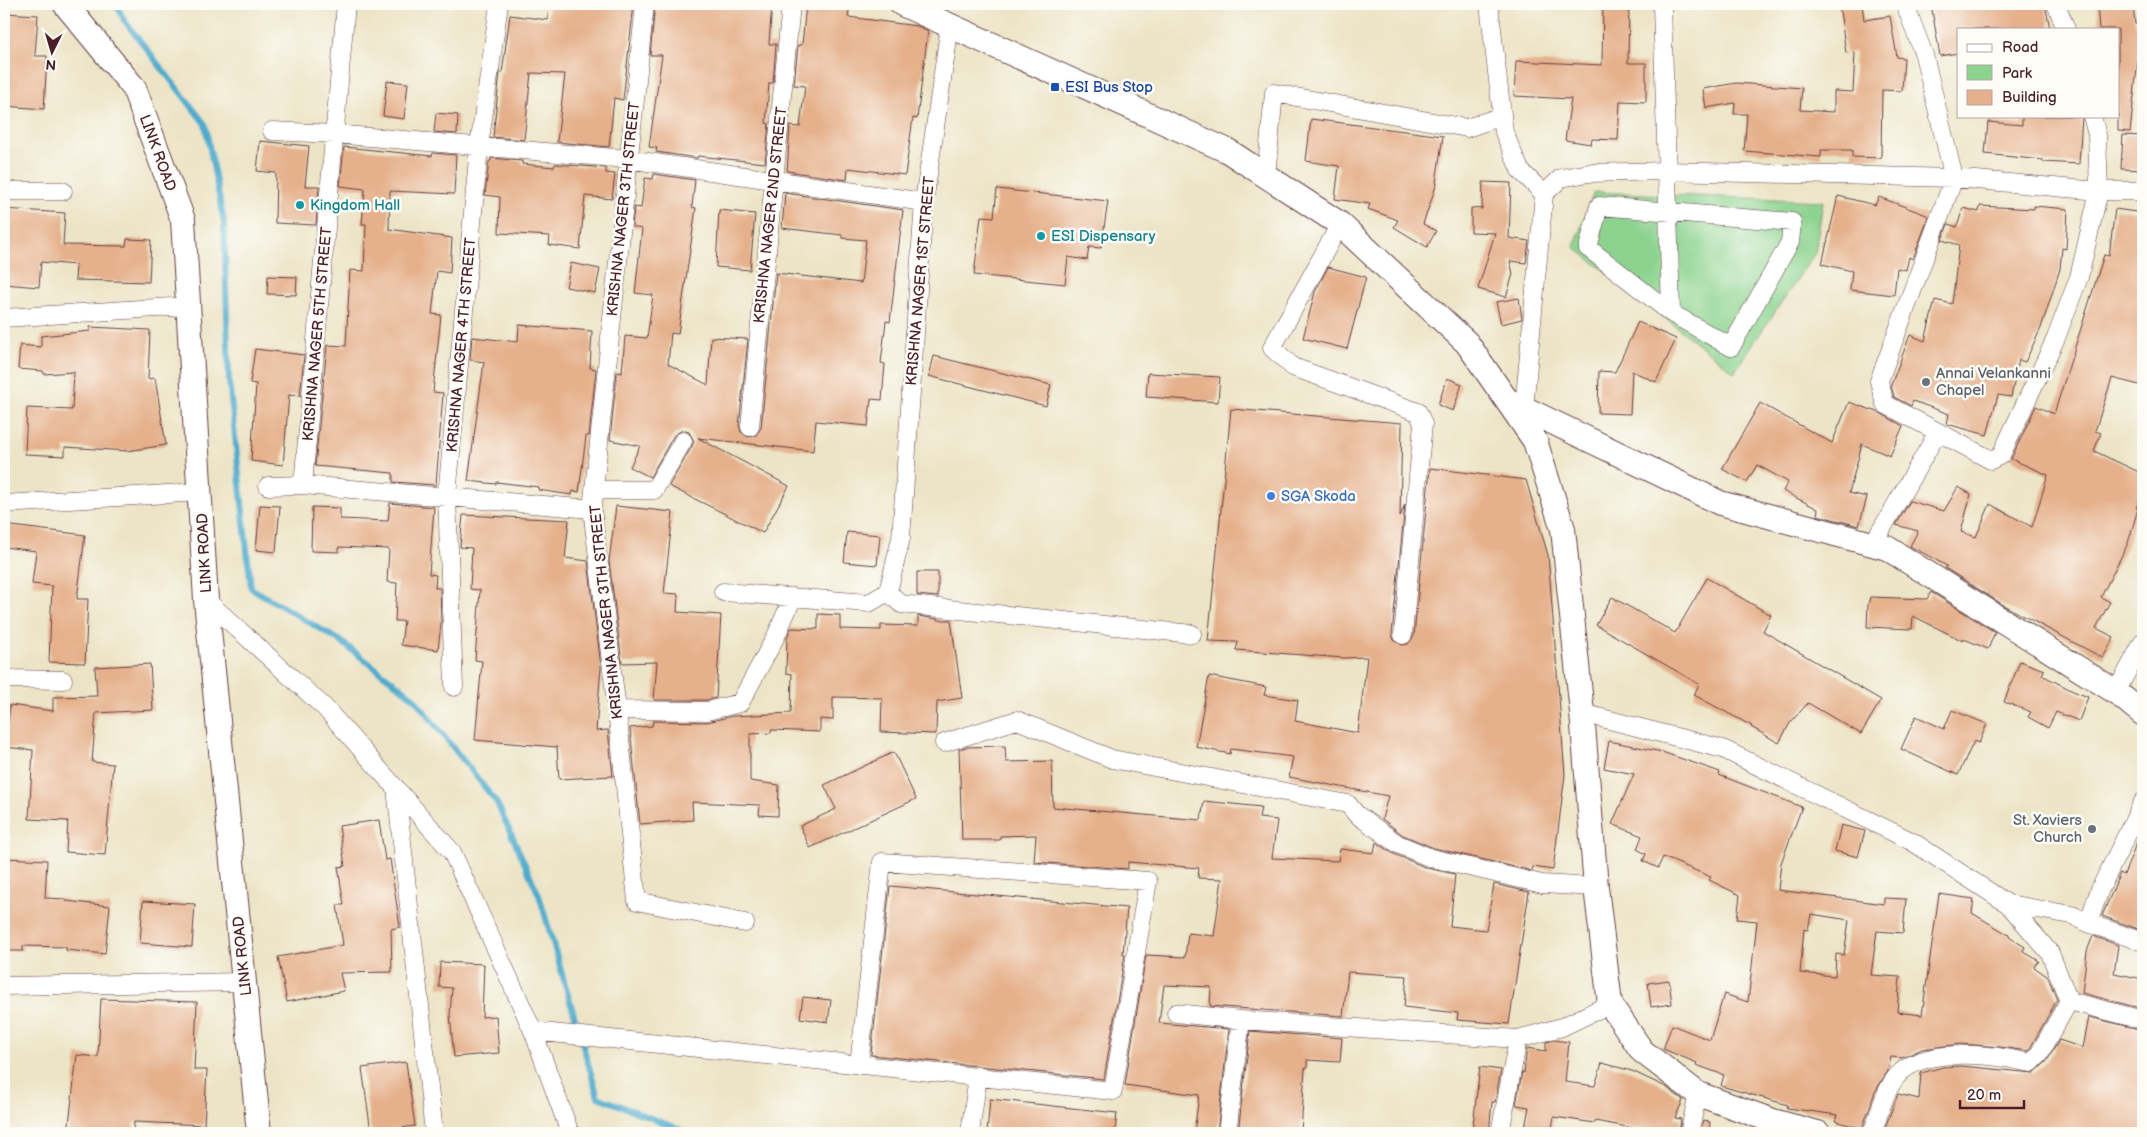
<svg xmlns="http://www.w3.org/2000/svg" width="2147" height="1137" font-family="'Balsamiq Sans',sans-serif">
<rect width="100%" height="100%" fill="#fdfcf7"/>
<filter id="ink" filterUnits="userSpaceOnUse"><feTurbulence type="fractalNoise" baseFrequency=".02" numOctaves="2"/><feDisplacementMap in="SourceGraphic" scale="10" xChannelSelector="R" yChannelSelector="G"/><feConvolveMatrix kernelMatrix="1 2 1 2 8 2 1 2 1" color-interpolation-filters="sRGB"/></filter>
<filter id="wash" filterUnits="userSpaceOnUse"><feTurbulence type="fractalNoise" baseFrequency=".0096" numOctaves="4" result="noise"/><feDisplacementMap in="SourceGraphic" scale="20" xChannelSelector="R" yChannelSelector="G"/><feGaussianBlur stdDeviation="1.12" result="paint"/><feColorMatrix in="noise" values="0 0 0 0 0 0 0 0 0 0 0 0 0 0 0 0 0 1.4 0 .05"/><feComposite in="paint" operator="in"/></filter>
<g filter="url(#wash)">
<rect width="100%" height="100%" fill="#ece4c6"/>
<path fill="#8bd38f" stroke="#6a795d" d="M1594 192 1823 201 1815 253 1734 372 1574 247Z"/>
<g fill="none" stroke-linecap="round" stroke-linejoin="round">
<path stroke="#4fabcd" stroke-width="6" d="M116 4 124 20 205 124 224 222 229 380 251 588 339 640 413 697 497 803 539 895 598 1097 689 1133"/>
</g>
<g id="blocks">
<path fill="#e5b08b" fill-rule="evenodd" d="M549 4H634L623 100 614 98 609 147 557 142 565 74 531 73 524 140 493 137 500 72 502 73 510 15 548 20Z
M655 4H772L769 44H776L773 83H769L766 123 769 124 765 163 698 156 697 158 656 152 657 148 649 147 662 55H650Z
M806 4H850L848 17 917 26 928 31 917 119 913 118 905 175 848 168 847 180 787 171 790 126 800 127 805 86 794 85 798 45H802Z
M1603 4H1629L1628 63H1646V102L1620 101 1618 140 1592 139 1591 144 1565 140 1571 99 1514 96 1516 61 1602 65Z
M1839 4H1862L1864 20 1890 16 1897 57 1904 58 1902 91 1882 90 1881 158 1852 157V150H1821V157L1744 151 1747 114H1734L1735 103 1706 108 1703 89 1736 83 1802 88 1800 110 1834 112V91L1853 92 1855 52 1846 53Z
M1931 4H2045L2050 29H1958V53L1940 56Z
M2097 4H2133L2135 24H2143V50H2139L2130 132 2118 131V29H2099Z
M4 13 38 15 35 56H47L44 109 4 106Z
M387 81 408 83 404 119 383 116Z
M436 113 458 115 457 134 434 132Z
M2022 116H2082L2079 164 2043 162V160L1985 154 1988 122 2022 125Z
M1311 119 1443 136 1436 182 1437 183 1423 224 1436 231 1427 247 1394 227 1398 220 1368 209 1370 204 1335 199 1339 166 1306 161Z
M2123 135 2143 136V170L2121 169Z
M260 141 309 146 305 186H319L316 225 275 223 276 173 257 171Z
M344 147 432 156 433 153 456 155 454 194 390 191 389 229 452 238 450 273 437 271 432 314 441 315 433 392 443 393 436 485 393 482V473L315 466 327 345 346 346 350 270 364 271 366 224H362L365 189 340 186Z
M491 158 522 161V164L554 167 555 164 606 168V173L615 174 612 199 585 196 580 249 549 245 550 236 499 233 500 197 485 195 489 161H491Z
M654 174 695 180 692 207 696 208 678 334 671 333 668 364 708 385 711 337 748 339 739 426 741 432 748 437 755 436 761 428 776 273 861 283 866 240 842 238V235L782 228 785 193 903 210 890 322 886 321 881 363 885 364 882 400 871 399 868 426 816 421 813 451 698 438 789 486 763 533 669 486 692 446 694 441 689 432 683 430 674 435 650 477 630 467 640 446 610 440 617 372 622 373 625 336 647 338 653 295 635 293 642 229 632 227 634 207 641 208 645 178 653 179Z
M1483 182 1511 183 1509 238 1529 241 1526 263 1510 261 1513 274 1506 297 1478 289 1495 233 1471 232V208L1482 209Z
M997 189 1108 201 1101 248 1089 247 1087 260 1068 257 1065 284 974 275 981 216 994 217Z
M1838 196 1875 205 1879 197 1929 216 1913 259 1909 257 1906 270 1897 268 1894 295 1850 290 1852 271 1822 264Z
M1980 206 2034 209V206L2068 209 2066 249 2062 248 2060 269 2041 328 2025 362 2019 360 2011 397 1998 395 1987 435 1947 424 1949 414 1913 401 1911 406 1894 397 1891 385 1910 335 1925 341 1935 300 1952 304 1959 245 1942 240 1948 224 1957 227 1963 208 1979 212Z
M4 209 65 213 63 245 126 246 127 239 151 240 149 282 75 280 76 265 41 262 39 287 4 284Z
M2115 209 2143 213V386L2112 378 2095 431 2101 433 2094 451 2143 474V492L2136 508 2138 509 2128 543 2101 597 2110 602 2096 628 2114 637 2103 658 2005 606 1945 568 1947 566 1910 546 1918 531 1896 525 1910 501 1944 511 1958 487 1971 494 1961 532 1976 537 1990 504 2032 527 2048 475 2011 459 2036 406 2054 414 2104 255 2109 256Z
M719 210 755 214 750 270 716 267Z
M571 263 600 269 595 293 566 287Z
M1328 267 1366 277 1347 349 1303 338 1315 292Z
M268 276 297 277 296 295 267 294Z
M1519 298 1522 319 1501 324 1496 302Z
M1638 322 1676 339 1656 382 1632 371 1630 414 1598 413 1599 371 1615 372Z
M519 325 592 331 590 368 596 369 589 436H586L579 492 573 491 572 495 538 490 539 487 496 482V484L468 481 484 362 470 360 472 337 518 342Z
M90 327 150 330 148 379 155 378 166 445 127 451 65 447V456L25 454 27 408 72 410 74 372 44 374 43 371 18 369 20 345 41 347V336L90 331Z
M255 349 304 355 300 396 289 395 283 465 251 461 256 384 250 383Z
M934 356 1051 385 1046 406 929 376Z
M1148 373 1220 377 1218 402 1146 397Z
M1447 378 1462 384 1453 411 1438 405Z
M1849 402 1880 413 1903 426 1890 456 1862 444 1849 493 1867 497 1859 526 1817 515 1818 509 1783 491 1788 482 1757 465 1747 482 1722 469 1760 403 1832 443Z
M1231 409 1402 423 1400 517 1405 504 1392 634 1394 640 1402 645 1408 644 1414 636 1430 468 1526 480 1548 555 1565 775 1553 870 1533 867 1532 871 1434 848 1403 835 1382 819 1388 796 1289 777 1293 757 1231 749 1230 754 1196 747 1209 676 1266 687 1264 695 1298 700 1295 721 1358 733 1367 657 1344 658 1236 650 1238 642 1208 641Z
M390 503 434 507 429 574 436 575 435 588H440L441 624 438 650 401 645 404 621H395L397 583 387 582 389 549 339 547V552L311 551 312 507 340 508V519L388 521Z
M260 505 280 506 276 552 256 550Z
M616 506 673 512 664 593 678 594 677 612 721 615 716 698 706 700H654L657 662 622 663 609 561Z
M463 515 569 520 565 558 588 561 601 667 596 731 608 730 613 776 559 779 557 747 475 740 482 661 475 660 480 590 470 589 472 548 460 547Z
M4 525 85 535 77 599H88L85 663 49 662 52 586 32 584 36 551 4 547Z
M847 532 880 535 877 565 844 562Z
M917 572H938V597L917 595Z
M1707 578 1771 615 1763 631 1881 700 1861 734 1808 703 1790 723 1779 743 1751 727 1752 726 1694 695 1699 684 1596 625 1612 597 1675 633Z
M1931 592 1995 632 1988 649 1964 639 1963 641 1913 616 1912 629 1867 627 1868 605 1870 597 1927 599Z
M818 614 840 615V629L881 630V625L918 626V616L938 619V620H951L962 698 937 702 936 734 881 732 882 698 833 697V720L820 719V732L771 730V733L750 734V781L779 785 778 816 759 815 760 805 692 802 693 820 640 824 630 728 652 726 653 721 707 722 733 716 791 713 792 674 786 673 787 638 791 628 818 629Z
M2020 661 2044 670 2042 675 2073 691 2088 697 2079 721 2056 712 2048 728 2028 717 2031 712 2004 702Z
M150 664 153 710 96 713 92 762 113 764 105 855 66 852 68 821 29 819 33 750 4 747V722H8L10 705 53 711V697L97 696 95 667Z
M1952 710 1987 724 1979 743 1974 741 1958 775 1901 749 1916 716 1944 729Z
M1609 741 1662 752 1720 772 1719 775 1802 807 1781 863 1778 890 1884 904V898L1906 899 1903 933 1877 931 1871 975 1900 977 1897 1012 1922 1015 1939 894 1974 899 1972 913 2009 935V937L2025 947 2023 951 2039 961 2034 967 2048 977 2057 1000 2029 1050 2028 1051 2000 1047 1960 1044 1922 1049 1902 1058 1891 1057 1888 1071 1875 1092 1862 1129 1836 1121 1838 1115 1787 1108 1788 1105 1721 1086 1724 1075 1696 1065 1697 1063 1663 1049 1672 1025 1710 1040 1724 994 1748 1002 1757 921 1737 919 1740 895 1709 880 1711 877 1663 857 1658 868 1643 861 1646 854 1637 849 1642 836 1612 824 1634 774 1604 768ZM1811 914 1849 920 1844 955 1836 954 1835 976 1800 973 1804 929 1808 930Z
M1005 746 1006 762 1052 761 1053 807 1201 820 1204 801 1261 807 1259 818 1277 820 1272 858 1338 861 1340 849 1374 853 1376 842 1394 854 1427 868 1455 874 1450 926 1486 930 1494 884 1529 892 1509 1024 1457 1020 1458 1013 1404 1007 1407 976 1348 972 1343 1016 1210 1006 1211 987 1164 985 1159 1023 1229 1029 1217 1133H1194L1199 1095 1125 1085 1146 955 1185 957 1188 933 1214 936 1222 879 1198 878 1199 868 1128 862V869L1034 862 1036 835 1000 836V840H962L959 749 966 747Z
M894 752 916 799 810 848 800 826 836 809 824 785Z
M379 820 385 860 390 859 400 927 391 929 392 972 340 973 344 991 287 1002 278 957 343 945 337 905H344L338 867 345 866 339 826Z
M1841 825 1865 831 1858 857 1835 851Z
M2142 828H2143V931L2102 916 2120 873 2124 875Z
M4 858 47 860 45 898 66 899V901L110 906 105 954 66 950V947L23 946V951H4Z
M890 886 1127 908 1123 954H1125L1104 1079 871 1055Z
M143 901 195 904 192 947 140 943Z
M2093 936 2118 945 2114 973 2143 979V1009L2082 993 2087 951Z
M440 962 484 964 482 1017 496 1016 499 1053 454 1057 450 1015 452 988 439 987Z
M1669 980 1672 1004 1651 1007 1648 983Z
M803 997 831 1000 828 1022 800 1018Z
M101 999 197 1002 194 1070H207L204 1125 134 1122 133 1133H68L77 1055 98 1057Z
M2089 1017 2143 1030V1133H1883L1898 1094 1919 1099 1921 1073 1943 1067 1961 1066 2034 1073 2047 1061 2059 1040 2083 1048Z
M1250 1031 1342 1038 1340 1062 1307 1060V1068H1305L1301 1133H1238Z
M1554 1040 1569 1042 1565 1082 1595 1086 1602 1063 1632 1071 1666 1087 1683 1100 1675 1118 1681 1119 1679 1133H1660L1595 1121V1123L1554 1117 1551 1133H1524L1529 1107 1516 1105 1522 1072 1524 1073 1527 1048 1546 1051V1042Z
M406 1062 415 1126 371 1132 362 1068Z
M1480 1067 1501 1070 1495 1102H1492L1489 1133H1472Z
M990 1099 1117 1113 1115 1133H987Z
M1703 1121 1710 1122 1709 1133H1700Z"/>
</g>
</g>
<g filter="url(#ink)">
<use href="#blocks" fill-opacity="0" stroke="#623d42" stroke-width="1"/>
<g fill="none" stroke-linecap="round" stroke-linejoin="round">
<g stroke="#623d42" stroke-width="19">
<path id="street" d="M645 4 592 509 617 710 637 901 745 923
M1489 4 1504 132 1520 170 1544 194
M1662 4 1671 313
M1905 4 1924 55 1954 178 1879 381 1885 404 1991 460 2001 455 2056 338 2079 277 2099 191 2097 135 2092 116
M2056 4 2066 29
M272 131 334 134 627 159 924 202
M1266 176 1274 93 1467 128 1502 116
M4 191H63
M1599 206 1792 222 1790 242 1731 347 1671 313 1588 248Z
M1340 224 1272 348 1293 367 1418 412 1423 424 1403 635
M4 318 187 306
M1524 408 1544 194 1561 178 1589 173 1666 171 1954 178 2099 191H2143
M750 427 791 4
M303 485 346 4
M268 486 303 485 592 509
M594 490H654L683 441
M4 504 200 492
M1873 544 1938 432
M723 592 869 603 888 592 901 604 1192 634
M888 592 901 538 924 202 950 25
M206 600 325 708 452 852 533 1031 570 1133
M4 679 63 680
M454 687 447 496 479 147 499 4
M2116 692 2143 642
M617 710 707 711 740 703 776 636 793 597
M1582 713 1723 749 1913 842 2008 904 2050 953 2069 1001 2143 1020
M944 743 1017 720 1112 759 1348 804 1356 814 1398 844 1431 858 1542 884 1596 887
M396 788 434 1133
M2008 904 2072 915 2088 923 2100 889 2143 802
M2088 923 2143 942
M4 986 244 982
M1176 1013 1241 1020 1518 1039
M533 1031 1113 1091 1148 881 882 862 859 1065
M970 1133 978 1076
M1227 1133 1241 1020
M1500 1133 1518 1039 1562 1027 1610 1004
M1689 1133 1698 1094
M1872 1133C1879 1116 1884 1091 1897 1076 1924 1045 1996 1055 2031 1063L2038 1056 2069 1001"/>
</g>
<g stroke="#623d42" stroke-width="26">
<path id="secondary" d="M65 4 134 88 183 220 206 600 259 1133
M902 4 1228 151 1340 224 1467 343 1535 441 1563 529 1582 713 1596 887 1610 1004 1642 1051 1698 1094 1773 1121 1818 1133
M1507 400 1720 503 1887 548 2116 692 2143 714"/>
</g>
<use href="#street" stroke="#fff" stroke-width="18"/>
<use href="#secondary" stroke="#fff" stroke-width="24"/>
</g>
</g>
<rect fill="#1a4fb4" stroke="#fdfcf7" stroke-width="2" x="1050" y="82" width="10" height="10" rx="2.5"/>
<g fill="#0f9aa8" stroke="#fdfcf7" stroke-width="2">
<circle cx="300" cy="205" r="5"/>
<circle cx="1041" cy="236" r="5"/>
</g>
<g fill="#6b7280" stroke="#fdfcf7" stroke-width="2">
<circle cx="1926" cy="382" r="5"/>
<circle cx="2092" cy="829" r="5"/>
</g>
<circle fill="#3f7fe0" stroke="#fdfcf7" stroke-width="2" cx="1271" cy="496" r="5"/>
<g text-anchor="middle" stroke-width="5" stroke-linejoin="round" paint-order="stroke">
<g font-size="15" fill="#164399" stroke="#fdfcf7" text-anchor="start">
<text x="1065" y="92">ESI Bus Stop</text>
</g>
<g font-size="15" fill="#4a1f2b" stroke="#fdfcf7">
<text transform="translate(158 153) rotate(70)" y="5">LINK ROAD</text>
<text transform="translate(623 209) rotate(-84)" y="5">KRISHNA NAGER 3TH STREET</text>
<text transform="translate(770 215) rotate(-84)" y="5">KRISHNA NAGER 2ND STREET</text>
<text transform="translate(920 281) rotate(-85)" y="5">KRISHNA NAGER 1ST STREET</text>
<text transform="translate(317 334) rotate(-85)" y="5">KRISHNA NAGER 5TH STREET</text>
<text transform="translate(461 345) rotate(-85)" y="5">KRISHNA NAGER 4TH STREET</text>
<text transform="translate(204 553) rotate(-93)" y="5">LINK ROAD</text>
<text transform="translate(606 612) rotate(-96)" y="5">KRISHNA NAGER 3TH STREET</text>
<text transform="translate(242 956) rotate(-96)" y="5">LINK ROAD</text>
</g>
<g font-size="15" fill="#0d838f" stroke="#fdfcf7" text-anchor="start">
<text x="310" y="210">Kingdom Hall</text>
<text x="1051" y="241">ESI Dispensary</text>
</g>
<g font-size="15" fill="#5b616d" stroke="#fdfcf7" text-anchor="start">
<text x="1936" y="378">Annai Velankanni<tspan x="1936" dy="17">Chapel</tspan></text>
<text x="2082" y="825" text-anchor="end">St. Xaviers<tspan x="2082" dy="17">Church</tspan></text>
</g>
<g font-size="15" fill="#366cbe" stroke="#fdfcf7" text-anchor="start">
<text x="1281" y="501">SGA Skoda</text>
</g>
</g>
<rect width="2147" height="1137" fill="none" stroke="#fdfcf7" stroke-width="20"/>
<rect x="1957" y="28" width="162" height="90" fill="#fdfcf7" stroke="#b5a4a5"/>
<rect x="1967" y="44" width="25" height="8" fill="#ffffff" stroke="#b5a4a5"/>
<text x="2002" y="52" font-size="15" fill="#4a1f2b">Road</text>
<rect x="1967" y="65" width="25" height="15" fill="#8bd38f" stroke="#b5a4a5"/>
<text x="2002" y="78" font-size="15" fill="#4a1f2b">Park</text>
<rect x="1967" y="90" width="25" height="15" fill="#e5b08b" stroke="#b5a4a5"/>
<text x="2002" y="102" font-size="15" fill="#4a1f2b">Building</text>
<g transform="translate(52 52) rotate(185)" stroke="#fdfcf7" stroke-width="4" paint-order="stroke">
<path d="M0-4L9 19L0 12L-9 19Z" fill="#4a1f2b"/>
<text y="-8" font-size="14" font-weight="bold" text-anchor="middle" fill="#4a1f2b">N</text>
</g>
<path d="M1960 1100v8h64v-8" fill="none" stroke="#4a1f2b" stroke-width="2.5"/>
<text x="1967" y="1100" font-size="15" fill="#4a1f2b" stroke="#fdfcf7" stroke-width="4" paint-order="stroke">20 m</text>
</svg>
